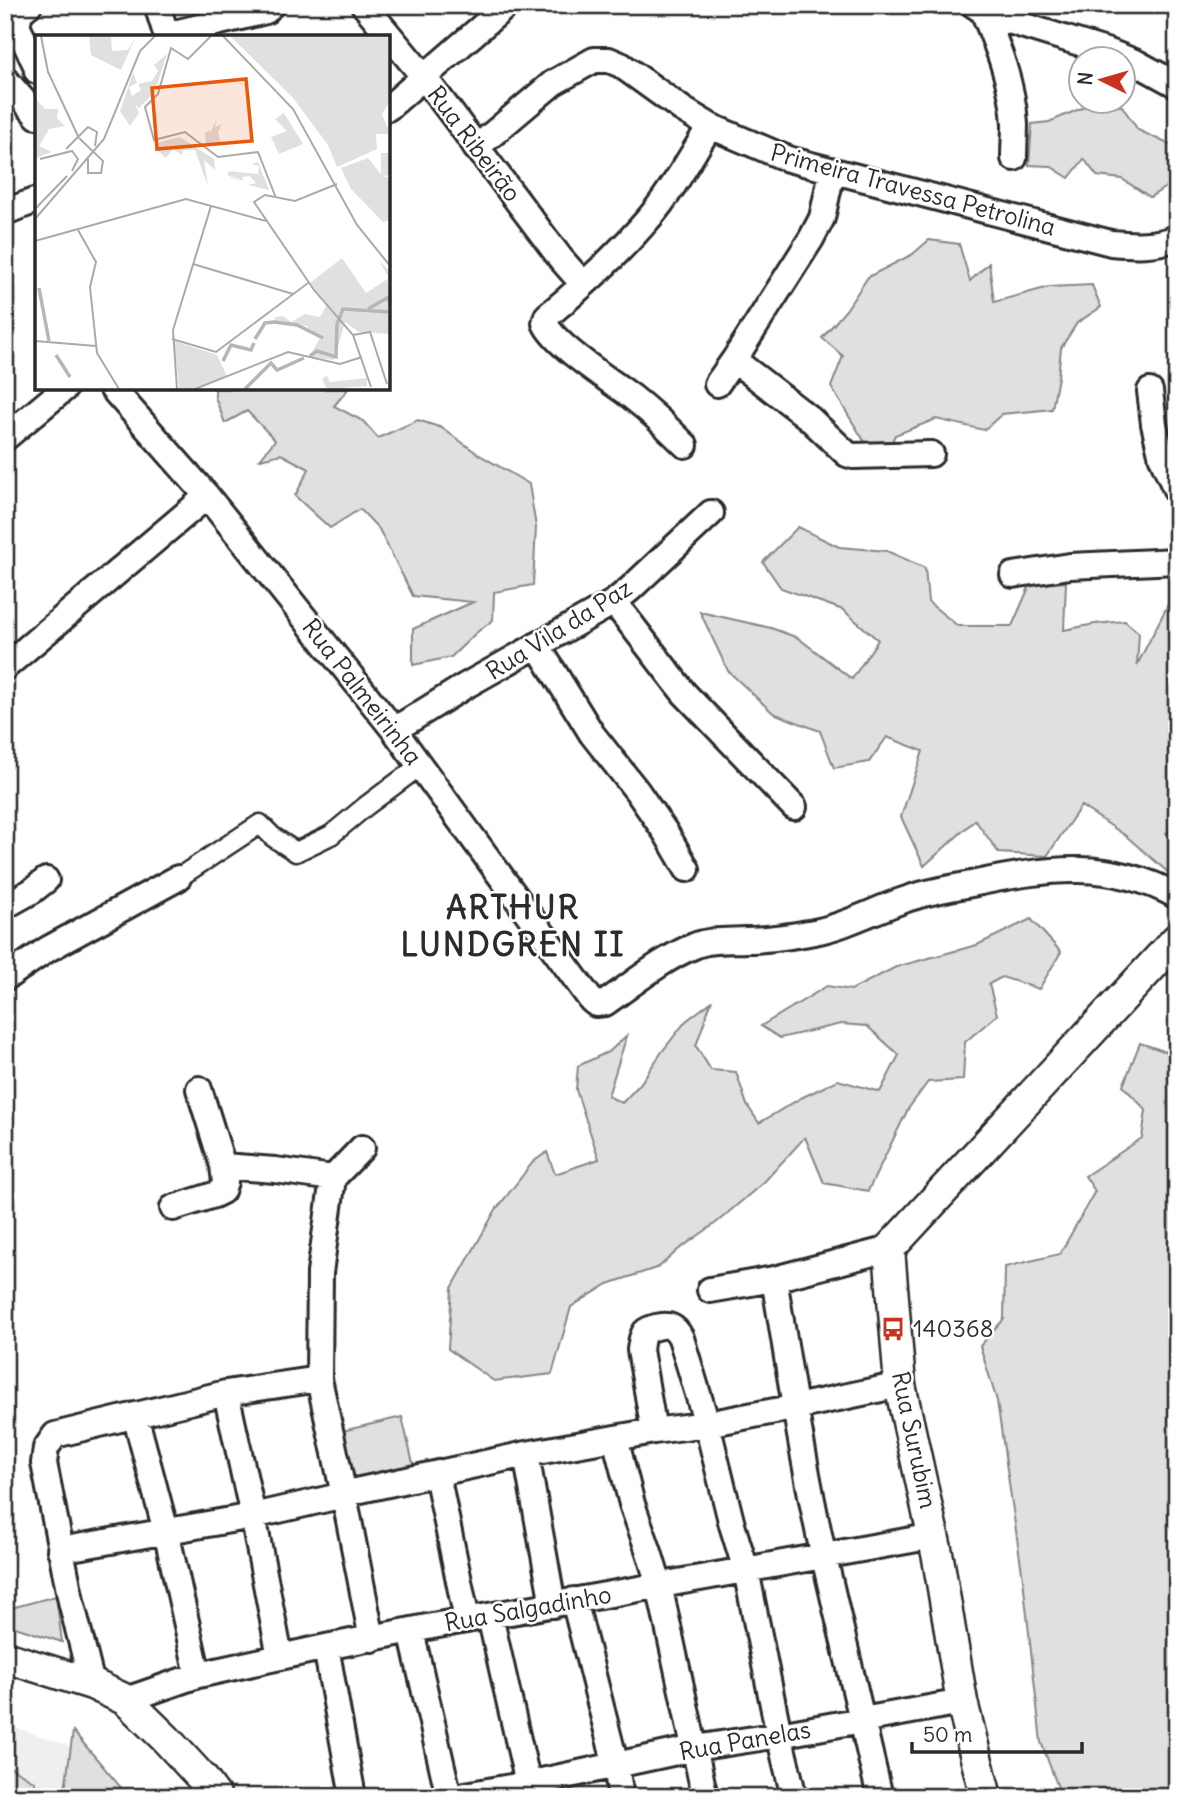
<svg xmlns="http://www.w3.org/2000/svg" width="1182" height="1802" font-family="Delius,sans-serif">
<rect width="100%" height="100%" fill="#fff"/>
<filter id="ink" filterUnits="userSpaceOnUse"><feTurbulence type="fractalNoise" baseFrequency=".0143" numOctaves="2"/><feDisplacementMap in="SourceGraphic" scale="14" xChannelSelector="R" yChannelSelector="G"/><feConvolveMatrix kernelMatrix="1 2 1 2 8 2 1 2 1" color-interpolation-filters="sRGB"/></filter>
<g filter="url(#ink)">
<path fill="#efefef" d="M5 1724 91 1753 124 1797H5Z"/>
<path fill="#e0e0e0" stroke="#868686" stroke-width="2" d="M1089 105 1122 106 1138 130 1166 143 1177 146V180L1150 197 1122 179 1097 176 1084 159 1069 178 1050 166 1029 165 1032 124 1049 122Z
M929 240 959 244 970 281 989 263 994 302 1049 287 1092 285 1101 307 1077 323 1061 348 1058 377 1052 409 1002 414 984 430 936 419 895 435 886 454 866 444 831 387 843 356 822 338 846 310 868 277 913 254Z
M215 389H348L334 406 363 421 378 438 418 420 442 428 478 454 529 484 536 527 533 585 494 592 493 620 476 633 451 657 413 665V629L473 602 413 596 379 529 360 509 330 528 295 496 309 469 281 454 260 459 275 440 247 411 225 423 215 397Z
M798 527 839 547 887 551 925 568 928 602 958 626H1012L1030 585 1066 582 1064 630 1095 624 1125 621 1139 633 1137 665 1177 587V714L1173 715 1177 770V826L1166 833 1177 847V880L1126 836 1081 806 1047 856 999 853 975 820 924 866 901 817 923 751 887 737 869 762 834 768 820 731 773 713 728 671 700 612 771 628 798 638 852 679 878 640 843 610 781 588 763 562Z
M1031 919 1061 952 1039 989 1002 977 989 984 997 1015 965 1042 963 1080 928 1082 908 1109 868 1191 824 1183 805 1137 764 1182 716 1223 678 1250 659 1267 608 1284 571 1307 552 1374 494 1381 448 1349 452 1288 495 1211 533 1162 547 1152 555 1174 599 1159 576 1090 578 1066 610 1051 627 1035 608 1096 622 1103 640 1084 661 1053 686 1021 711 1002 696 1046 711 1070 736 1072 747 1105 759 1123 801 1098 838 1080 880 1092 899 1055 867 1026 841 1024 780 1038 761 1026 827 986 851 990 896 967 977 945Z
M1177 1038V1797H1069L1059 1790 1041 1742 1023 1579 997 1401 980 1346 1004 1319 1005 1267 1060 1254 1095 1191 1085 1176 1142 1138 1146 1110 1123 1086 1140 1043 1167 1052Z
M402 1417 415 1472 351 1487 338 1432Z
M56 1596 62 1642 15 1627 5 1629 13 1620 11 1608Z
M73 1731 129 1797H64Z
M5 1764 35 1782 36 1797H5Z"/>
<g fill="none" stroke-linecap="round" stroke-linejoin="round">
<g stroke="#2b2b2b" stroke-width="23">
<path id="pedestrian" d="M178 878 260 824 273 837 296 852 331 835 366 806 421 765"/>
</g>
<g stroke="#2b2b2b" stroke-width="30">
<path id="minor" d="M29 5 20 12 17 26 36 65 37 71
M157 5 167 37
M364 5 424 77 561 259 583 284
M974 5 983 11 996 17 1109 52 1137 63 1177 85
M983 11C998 47 1013 85 1015 124 1015 135 1014 146 1014 158
M166 35 266 11 271 5
M5 79 37 116
M388 108 507 5
M476 148 553 83 594 60H609L621 65 682 109 710 126 788 159 1111 243C1134 245 1155 246 1177 238
M832 172 822 218 811 239 734 360 809 418 847 454 853 456 931 454
M5 212 37 200
M717 384 734 360
M112 388 207 496 394 730 591 1000 596 1004 605 1003C633 984 662 959 694 946 710 939 729 941 746 940 769 940 792 936 814 932 846 926 874 910 904 900 928 891 952 888 976 883 1048 868 1110 859 1177 896
M1150 391 1154 424 1162 458 1177 492
M5 438 65 388
M685 445C668 428 651 412 632 397 610 380 555 346 545 323L547 316C581 288 621 251 650 217 673 190 691 156 710 126
M1013 575 1070 566 1177 561
M614 602 684 693 794 807
M537 645 592 734 637 791 666 833 687 869
M5 667 207 496
M394 730 465 686 614 602 630 589 711 513
M5 906 32 891 46 880
M5 978 48 949 178 878
M199 1089 223 1166 275 1170 333 1178
M173 1208 214 1195 222 1191 225 1182 223 1166
M710 1290 774 1279
M319 1379 320 1273 333 1178 362 1148
M226 1393 253 1516 280 1657
M135 1415 166 1531 198 1675
M654 1431 640 1350C641 1344 641 1337 645 1332 648 1329 652 1328 656 1327 669 1324 675 1326 681 1338L707 1424 732 1525 746 1570 779 1735 794 1797
M615 1438 632 1504 649 1552 659 1585 705 1797
M526 1454 553 1605
M437 1474 467 1620
M60 1550 253 1516 344 1495 356 1491 526 1454 654 1431 707 1424 796 1407 900 1385
M574 1600 616 1766 621 1797
M490 1616 531 1797
M411 1631 449 1797
M326 1647 353 1797
M92 1684 71 1601 44 1463 46 1448 55 1435 226 1393 319 1379 344 1495 372 1639
M126 1700 198 1675 326 1647 427 1627 934 1536
M454 1797 528 1784 695 1748 779 1735 962 1702
M880 1797C862 1717 842 1637 824 1557 803 1465 790 1372 774 1279L889 1249"/>
</g>
<g stroke="#2b2b2b" stroke-width="35">
<path id="tertiary" d="M5 1657 92 1684 126 1700 166 1739 202 1778 216 1797
M986 1797 962 1702 938 1558 900 1385 889 1249 1177 939"/>
</g>
<use href="#pedestrian" stroke="#fff" stroke-width="18"/>
<use href="#minor" stroke="#fff" stroke-width="24"/>
<use href="#tertiary" stroke="#fff" stroke-width="30"/>
</g>
</g>
<defs>
<g id="bus-bare" transform="scale(1.89)"><path d="M-5-6H5V4H4V6H2V4H-2V6H-4V4H-5ZM-3.5-4V0h7V-4ZM-3.5 1.2v1.5H-2V1.2ZM2 1.2v1.5H3.5V1.2Z" fill="#c8321e" stroke="#fff" stroke-width="2.5" paint-order="stroke"/></g>
</defs>
<g fill-rule="evenodd">
<use href="#bus-bare" x="893" y="1329"/>
</g>
<g text-anchor="middle" stroke-width="5" stroke-linejoin="round" paint-order="stroke">
<g font-size="24" fill="#2b2b2b" stroke="#fff">
<text transform="translate(474 144) rotate(53)" y="8">Rua Ribeirão</text>
<text transform="translate(913 190) rotate(15)" y="8">Primeira Travessa Petrolina</text>
<text transform="translate(559 630) rotate(-32)" y="8">Rua Vila da Paz</text>
<text transform="translate(362 692) rotate(52)" y="8">Rua Palmeirinha</text>
<text transform="translate(914 1440) rotate(78)" y="8">Rua Surubim</text>
<text transform="translate(528 1609) rotate(-10)" y="8">Rua Salgadinho</text>
<text transform="translate(745 1741) rotate(-10)" y="8">Rua Panelas</text>
</g>
<g font-size="24" fill="#2b2b2b" stroke="#fff" text-anchor="start">
<text x="913" y="1337">140368</text>
</g>
<g font-size="32" font-weight="bold" letter-spacing="2" fill="#2b2b2b" stroke="#fff">
<text x="513" y="919">ARTHUR<tspan x="513" dy="37">LUNDGREN II</tspan></text>
</g>
</g>
<g transform="translate(35 35)">
<rect width="355" height="355" fill="#fff"/>
<path d="M54 1H76L77 16 93 15 101 1 86 35 56 20ZM195 1H355V66L347 79 355 99H341L342 114 302 132 293 110 258 63ZM132 19 122 50 115 55 121 56 104 73 100 69 104 78 95 91 85 76 98 38 102 48 94 52 97 61 106 55 103 49 117 46 123 36 119 30ZM1 64 10 74H23L22 83 30 91 14 94 4 111 17 117 0 123ZM249 78 268 109 244 119 236 102 252 96 240 84ZM182 84 180 92 187 89 183 97 186 110 171 111 170 97 176 96ZM145 102 179 124 180 135 169 125 173 151 160 115H148L147 120 138 114 131 123 122 115V108ZM346 118H356L355 140 348 141 355 143V185L348 187 316 154 306 133 333 123 346 139ZM223 127 234 155 213 150 221 148 215 141 207 142 208 146 197 141 205 147 193 140V136L223 139 224 131 216 129ZM307 223 331 258 354 243 344 226 355 236V299L324 297 310 287 299 325 274 322 286 301 273 297 272 291 239 287 240 282 248 281 256 287 270 279 285 282 292 269 275 248ZM139 306 182 320 192 341 157 354H144ZM292 341 295 347 332 343V351L292 354 287 344Z" fill="#e0e0e0"/>
<path fill="none" stroke="#b6b6b6" stroke-width="3.5" d="M4 253 14 306M333 274 352 263 356 267M220 304 230 288 239 287 262 290 288 303M21 320 35 342M275 321 282 316 301 322 302 289 308 274 356 277M188 326 196 310 216 315 219 308M210 354 236 328 242 335 269 323"/>
<path fill="none" stroke="#aaa" stroke-width="2" d="M6 1 13 37 43 101M176 1 153 24 136 13 123 59 110 72 119 105 150 97 183 122 223 117 241 163M188 1 258 74 322 190 356 232M44 103 68 126 66 138H53V124M31 114 53 92 62 97 60 111M5 124 37 116 43 124 37 136M302 149 260 166 230 160 219 167 279 255 318 300 336 352M0 174 32 141M0 184 69 104 105 16 120 1M43 195 61 227 55 252 62 318 84 354M0 206 151 164 231 186M158 229 258 259M318 300 335 297 352 349M137 304 181 317 273 248M0 306 61 311M142 354 138 295 176 171M160 354 253 317 305 329 327 322"/>
<path fill="#e8590c" fill-opacity="0.15" stroke="#e8590c" stroke-width="3.5" d="M211 44 217 106 122 114 117 53Z"/>
<rect width="355" height="355" fill="none" stroke="#2b2b2b" stroke-width="3.5"/>
</g>
<rect width="1182" height="1802" fill="none" stroke="#fff" stroke-width="28"/>
<rect x="14" y="14" width="1154" height="1774" fill="none" stroke="#2b2b2b" stroke-width="2.5" filter="url(#ink)"/>
<g transform="translate(1102 80) rotate(275)"><circle r="33" fill="#ffffff" stroke="#aaaaaa" stroke-width="2"/>
<path d="M0-5L12 26L0 18L-12 26Z" fill="#c8321e"/>
<text y="-10" font-size="19" font-weight="bold" text-anchor="middle" fill="#2b2b2b">N</text>
</g>
<path d="M912 1742v10h170v-10" fill="none" stroke="#2b2b2b" stroke-width="3.5"/>
<text x="923" y="1742" font-size="21" fill="#2b2b2b" stroke="#ffffff" stroke-width="5" paint-order="stroke">50 m</text>
</svg>
